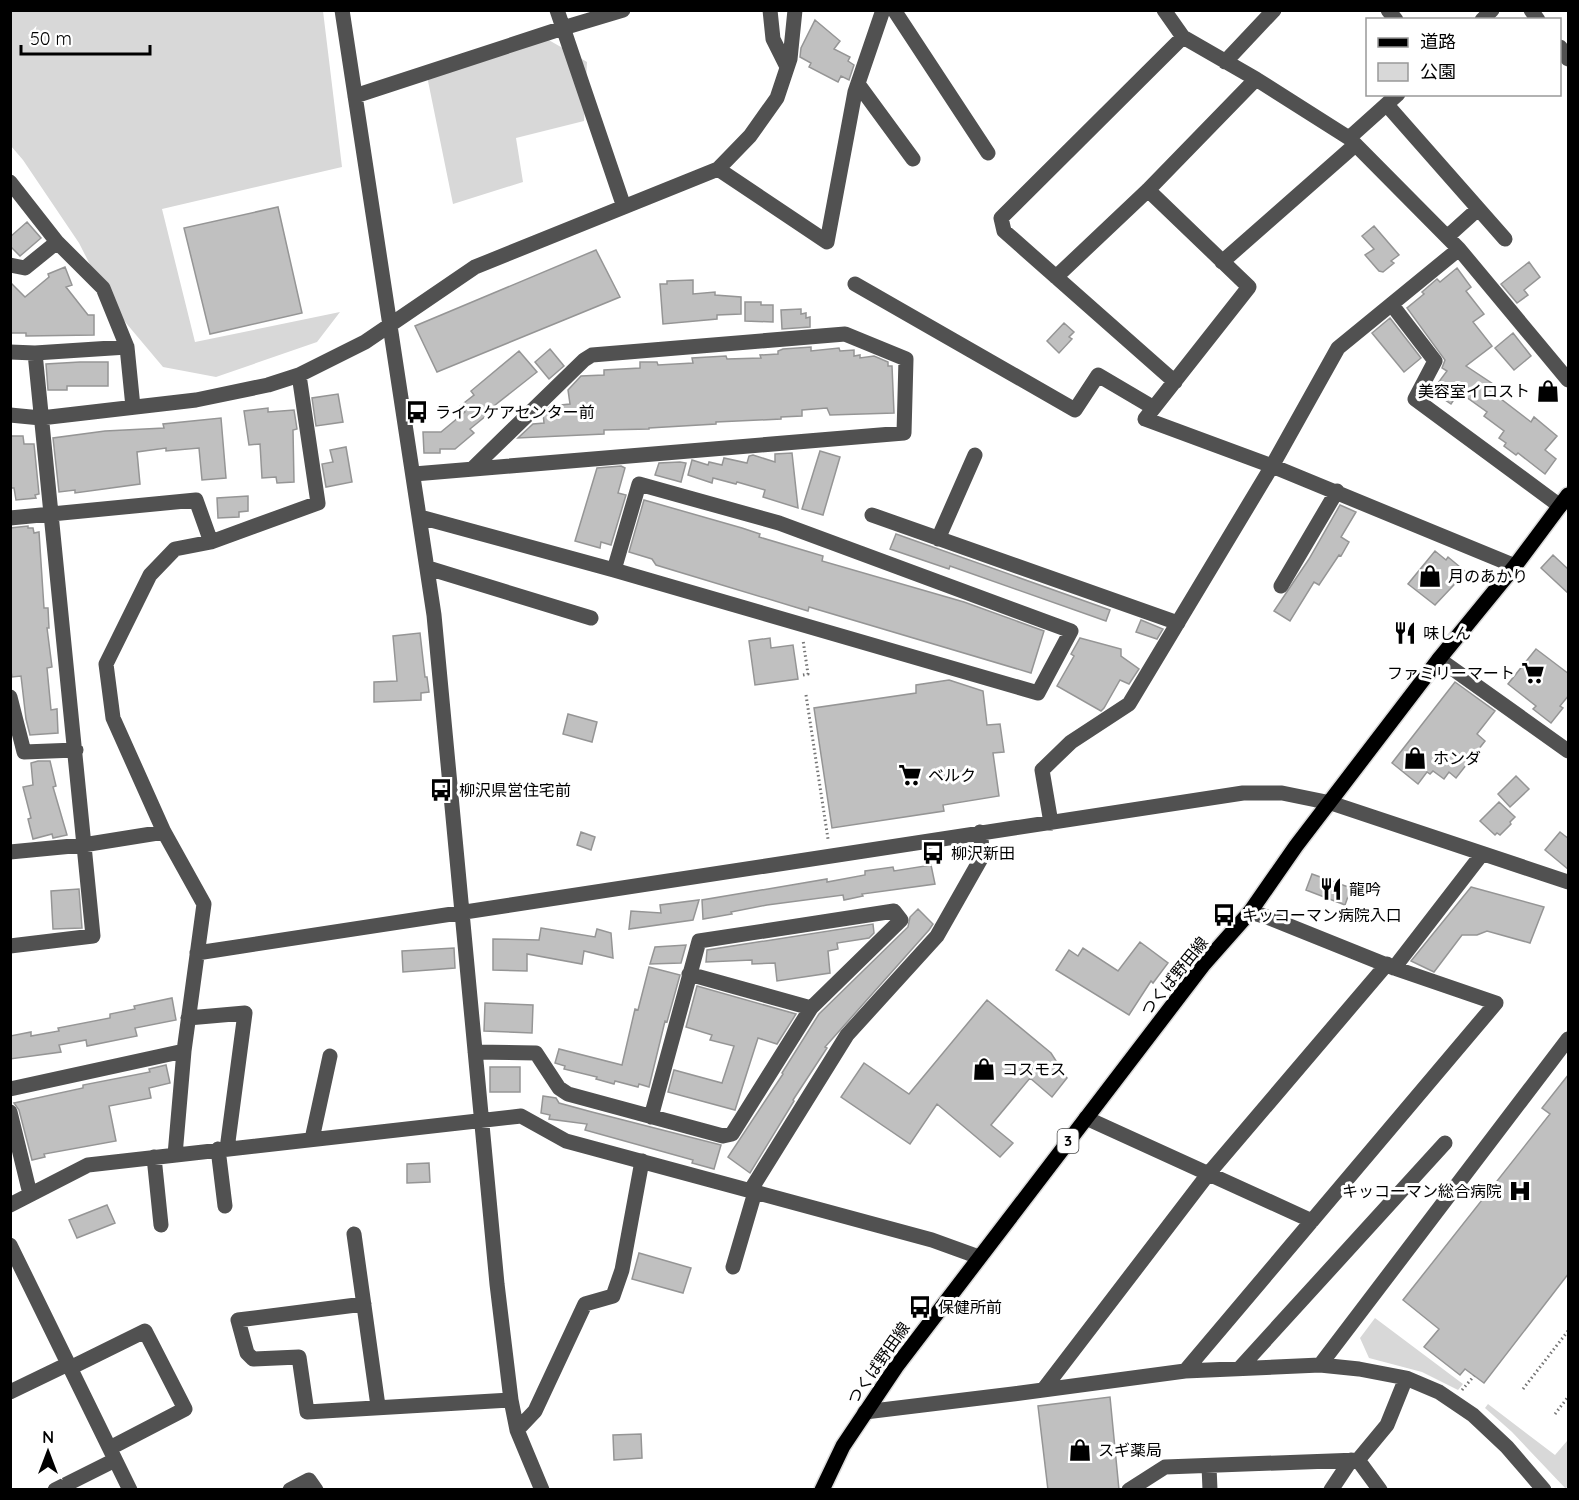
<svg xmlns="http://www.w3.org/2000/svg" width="1579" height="1500" font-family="Quicksand,'Noto Sans JP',sans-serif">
<rect width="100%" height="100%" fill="#fff"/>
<path fill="#d8d8d8" d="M10 11H323L342 167 162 209 195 342 340 312 317 342 216 377 163 367 110 304 79 243 23 160 11 146Z
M533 31 587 62 584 121 516 138 523 182 453 204 427 76Z
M1375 1318 1463 1384 1458 1390 1422 1372 1369 1358 1360 1338Z
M1488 1404 1555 1455 1567 1441 1568 1443V1485L1566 1489 1512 1432 1485 1408Z"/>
<path fill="#c0c0c0" stroke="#959595" stroke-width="1.5" d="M815 20 840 41 834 49 850 57 848 61 854 65 849 80 841 76 838 82 809 67 811 63 800 57 801 48Z
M278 207 302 313 210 334 184 228Z
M27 222 41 238 20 256 10 246V237Z
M1374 226 1399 255 1391 261 1394 263 1383 272 1379 271 1365 255 1374 249 1362 236Z
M596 250 620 297 437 372 415 326Z
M1529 262 1540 277 1524 290 1528 295 1517 303 1501 284Z
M65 267 72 285 66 287 88 315H94V335L26 336V333H10V282L25 297 49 277 48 274Z
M1457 268 1471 287 1466 291 1484 314 1473 322 1492 346 1466 366 1496 386 1492 392 1531 422 1534 417 1557 436 1545 450 1556 459 1545 474 1518 453 1516 455 1504 446 1506 443 1499 438 1504 431 1484 416 1487 412 1459 392 1451 404 1432 391 1447 371 1442 368 1445 360 1407 308 1424 294 1422 292 1437 279 1440 282Z
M693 280V294L715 292V295L741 297V314L717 315V319L663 324 660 284H667V281Z
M745 302H761V305H773V322L745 321Z
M801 309V314L806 313V318L810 317V327L782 329 781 310Z
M1390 318 1421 358 1404 372 1372 333Z
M1064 323 1074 332 1069 337 1072 339 1059 353 1047 341Z
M1513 333 1531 356 1514 370 1495 348Z
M811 347V351L839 348 840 351 854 350V356L860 355V358L874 356 888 362V366H892L894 413 830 415 827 408 802 410V416L781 417V419L716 422V424L649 428V429L604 430V434L518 438 533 424 544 423 543 413 551 406 570 404 568 390 581 376 604 375V370L640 368V362H657L658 365 693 363 692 358 726 356 727 359 761 358 760 355 778 354V351L783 349Z
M550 349 564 366 549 379 535 362Z
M519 351 537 372 485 413 487 415 470 429 474 433 455 449H440V453H424L423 432H441L465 412 460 406 474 395 471 391Z
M80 362H108V386H67V390H48L46 364Z
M338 394 343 422 316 426 312 398Z
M268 408V412L294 410 297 429 293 430 294 482 277 483 276 477 262 478 260 444 249 445 244 411Z
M221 418 226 478 202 480 199 448 166 451V448L137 452 140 484 75 493V490L59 492 53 438 105 431 164 428 163 424Z
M10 436H23L24 444H34L39 494 35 495 36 498 16 500 14 488H10Z
M346 447 352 482 326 487 322 464 333 462 330 450Z
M820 451 840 457 823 515 802 509Z
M792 453 798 508 763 497 765 490 737 482 736 484 713 478 712 483 688 475 692 460 708 465 709 462 722 465 724 458 747 463 749 456 753 455 775 462V454Z
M680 462 686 463 681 482 655 475 659 463Z
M621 466 625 468 618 493 626 495 611 545 601 542 600 548 575 541 597 468Z
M248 496V511L239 512V517L218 518 217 498Z
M644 500 742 528 760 534 759 537 823 556 822 561 964 602 1044 631 1031 673 809 607 808 611 656 565 652 559 629 552Z
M1340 505 1356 512 1341 537 1349 542 1341 556 1339 555 1319 585 1314 582 1290 621 1274 611 1309 559Z
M28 526V528H33L34 533 39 532 44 608H48L49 628H47L52 667 47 668 51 710 57 709 58 733 30 735 26 719 21 676 12 677 10 666V528Z
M896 534 1110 610 1106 621 950 566 949 569 890 549Z
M1435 551 1446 560 1448 557 1466 572 1435 605 1408 584Z
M1553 555 1569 570V594L1541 568Z
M1141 620 1163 629 1157 639 1136 632Z
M420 633 425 677H427L429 692 421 693V700L374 702V682L397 681 393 636Z
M770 638 771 648 793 645 798 679 755 685 749 641Z
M1080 638 1121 649V656L1139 669 1129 684 1120 680 1104 708 1101 711 1057 686 1074 656 1071 654Z
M1536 649 1569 674V695L1560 706 1563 708 1551 723 1533 709 1536 706 1508 684Z
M949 680 983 691 987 725 1000 724 1004 752 993 753 999 796 943 805 944 811 832 828 814 708 916 693V685Z
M1455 682 1495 711 1477 734 1485 741 1456 778 1449 772 1444 779 1433 771 1430 774 1427 772 1418 784 1392 763Z
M568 714 597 722 592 742 563 734Z
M38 761H50L56 786 53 787 67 835 53 838 52 834 33 839 28 819 31 818 23 787 33 785 31 763Z
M1516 776 1529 789 1510 807 1498 794Z
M1499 802 1515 817 1510 822 1511 824 1500 835 1497 833 1495 835 1480 821Z
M581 832 595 837 591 850 577 845Z
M1560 832 1569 839V870L1545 850Z
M931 865 935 884 862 894 863 896 844 900 843 895 767 905 731 912 732 914 703 919 702 900 827 879V882L865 875V871L893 867 894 871Z
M1312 874 1351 888 1345 905 1306 890Z
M1471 887 1544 907 1530 943 1487 931 1477 935H1462L1434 972 1411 961Z
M79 889 82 928 53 929 51 891Z
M699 900 693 920 629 929 631 911 661 913 660 905Z
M918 909 933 924 929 930 825 1047 827 1048 793 1100 794 1101 750 1173 728 1157 783 1074 782 1073 819 1014 908 927 910 917Z
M873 924 874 933 869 938 837 943 838 949 828 951 830 973 777 981 775 963 752 964V960L706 962 707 950Z
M541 928 595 937 597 929 611 933 613 958 584 951 582 964 527 954V971L493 970V939L539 940Z
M1140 942 1168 963 1153 983 1151 981 1129 1015 1056 970 1069 950 1078 956 1083 948 1118 971Z
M686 945 681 963 650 964 655 947Z
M454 948 455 968 403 972 402 951Z
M649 967 680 975 667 1022 665 1021 649 1087 639 1084 638 1087 615 1081 614 1084 596 1079 597 1077 564 1069 565 1066 555 1063 559 1049 622 1065 635 1009 638 1010Z
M697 986 796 1014 777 1044 758 1038 735 1110 668 1092 674 1070 722 1083 734 1046 710 1040 712 1035 686 1027Z
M172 998 176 1020 135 1028 137 1036 87 1046 86 1040 59 1045 61 1052 10 1059V1036L31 1032V1036L59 1031 58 1028 110 1018V1014L135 1009 134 1006Z
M987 1000 1051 1053 1067 1078 1052 1097 1030 1078 991 1125 1013 1143 1000 1157 937 1104 910 1144 841 1097 864 1063 909 1094Z
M485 1003 533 1005 532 1033 484 1031Z
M166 1065 170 1083 149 1088 151 1098 109 1106 116 1141 44 1154 45 1157 32 1160 19 1110 14 1103 83 1088V1085L150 1072 149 1069Z
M490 1067H520V1092H490Z
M1569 1074V1273L1484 1383 1465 1369 1460 1375 1424 1347 1439 1329 1403 1300 1550 1114 1542 1108Z
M543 1096 556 1098 559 1103 592 1112 721 1145 714 1169 692 1163 693 1160 585 1130 587 1124 549 1119 550 1115 541 1113Z
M429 1163 430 1182 407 1183V1164Z
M107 1205 115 1223 77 1238 69 1220Z
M639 1253 691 1268 683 1293 632 1279Z
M1110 1397 1119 1490H1048L1038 1406Z
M641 1434 642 1458 614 1460 613 1435Z"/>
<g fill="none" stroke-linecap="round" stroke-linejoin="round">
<g stroke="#dbdbdb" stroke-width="18">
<path id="major" d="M822 1490 843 1446 896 1367 1204 964 1250 912 1296 846 1439 659 1515 566 1568 495"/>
</g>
<path stroke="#737373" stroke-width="3" stroke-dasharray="1.5 3" stroke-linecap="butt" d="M803 675 808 674 803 640
M806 695 828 839
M1523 1389 1568 1331
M1462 1390 1474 1376
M1555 1414 1568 1397"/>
<path stroke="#515151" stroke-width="15" d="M342 10 434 615 497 1284 511 1400 517 1430 542 1490
M557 10 624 207
M770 10 773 39 787 67
M894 10 988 153
M1164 10 1183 37 1256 79 1349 138 1459 249 1568 380
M1388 10 1396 20
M1531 10 1538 20
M1482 20 1492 10
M1560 47 1568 59
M1225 62 1274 10
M858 84 913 159
M355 96 563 28 623 10
M1387 105 1505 239
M1349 138 1398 94
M718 169 827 242 855 92 883 10
M10 182 57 242 103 288 127 347 133 407
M1148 190 1249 287 1145 419 1272 466 1515 566
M1447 237 1478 209
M1222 262 1355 145
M10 265 25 268 57 242
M1056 277 1148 190 1256 79
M855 284 1075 410 1098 375 1154 408
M1392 305 1435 361 1415 399 1560 506
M10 352 35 353 127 347
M1175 382 1004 231 1001 218 1183 37
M10 415 41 418 196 400 268 385 299 375 365 342 475 267 718 169 750 136 777 98 790 59 795 10
M414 474 904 433 906 359 845 334 592 355 584 360 472 469
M872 515 1178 623
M420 517 614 570 1038 693 1071 631 779 523 639 484 614 570
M10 518 196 500 211 542
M938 539 975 455
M428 568 591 618
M1281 586 1337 491
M1439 659 1568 751
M10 697 24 752 76 750
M1051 823 1042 770 1071 742 1129 704 1272 466 1338 348 1459 249
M10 852 83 845 164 832
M10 946 93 936 35 353
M197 953 1243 793H1282L1331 803 1568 882
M1394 968 1482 854
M689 974 811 1008
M188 1018 245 1013 227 1149
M475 1052 536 1053 559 1088 568 1094 723 1136 732 1134 811 1008 901 920 894 911 699 941 651 1117
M10 1089 184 1051
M10 1112 30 1194
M1086 1118 1312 1221
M312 1139 330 1056
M218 1149 225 1206
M175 1155 184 1051 204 904 164 832 113 718 106 664 150 575 175 549 211 542 318 503 299 375
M154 1157 161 1225
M750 1191 847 1035 937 936 983 855 980 832
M10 1205 88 1165 521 1116 566 1141 932 1240 979 1257
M354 1234 378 1406
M10 1245 130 1490
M733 1267 755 1192
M364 1304 238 1320 247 1353 253 1359 299 1357 307 1412 511 1400
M1320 1365 1568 1039
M70 1368 145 1331 185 1409 110 1448
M1239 1369 1445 1143
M1185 1371 1496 1003 1394 968 1267 917 1250 912
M1043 1390 1209 1173 1387 964
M10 1392 68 1364
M865 1412 1013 1394 1185 1371 1320 1365 1359 1369 1406 1378 1439 1392 1473 1415 1507 1447 1544 1490
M517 1430 535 1411 585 1304 613 1296 622 1270 642 1161
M1358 1460 1387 1425 1406 1378
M1209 1466 1210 1490
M55 1490 115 1460
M290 1490 309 1480 316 1490
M1129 1490 1165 1467 1358 1460 1380 1490
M1331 1490 1351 1460"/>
<use href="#major" stroke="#000" stroke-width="15"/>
</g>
<defs>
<g id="shop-bare" transform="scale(1.8)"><path d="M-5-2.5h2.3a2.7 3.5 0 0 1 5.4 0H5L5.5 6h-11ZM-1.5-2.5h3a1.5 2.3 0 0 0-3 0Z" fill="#000" stroke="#fff" stroke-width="2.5" paint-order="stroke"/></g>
<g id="bus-bare" transform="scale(1.8)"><path d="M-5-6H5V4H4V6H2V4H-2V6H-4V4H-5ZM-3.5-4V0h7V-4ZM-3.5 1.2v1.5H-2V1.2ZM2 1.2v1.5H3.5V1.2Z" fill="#000" stroke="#fff" stroke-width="2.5" paint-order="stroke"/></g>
<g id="restaurant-bare" transform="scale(1.8)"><path d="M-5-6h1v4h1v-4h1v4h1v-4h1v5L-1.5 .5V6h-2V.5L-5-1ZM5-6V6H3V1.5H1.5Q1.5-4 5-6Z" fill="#000" stroke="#fff" stroke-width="2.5" paint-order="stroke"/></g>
<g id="supermarket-bare" transform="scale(1.8)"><path d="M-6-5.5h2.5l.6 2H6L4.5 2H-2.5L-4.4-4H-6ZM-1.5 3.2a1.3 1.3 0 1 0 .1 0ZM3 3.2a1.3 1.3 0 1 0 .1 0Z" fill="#000" stroke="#fff" stroke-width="2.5" paint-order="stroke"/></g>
<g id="hospital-bare" transform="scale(1.8)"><path d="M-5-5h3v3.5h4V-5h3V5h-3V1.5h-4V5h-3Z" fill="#000" stroke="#fff" stroke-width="2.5" paint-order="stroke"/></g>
</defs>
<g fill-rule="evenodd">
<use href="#shop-bare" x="1548" y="391"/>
<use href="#bus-bare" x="417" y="412"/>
<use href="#shop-bare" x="1430" y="576"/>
<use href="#restaurant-bare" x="1405" y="633"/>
<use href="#supermarket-bare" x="1533" y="673"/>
<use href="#shop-bare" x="1415" y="758"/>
<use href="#supermarket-bare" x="910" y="775"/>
<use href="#bus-bare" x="441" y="790"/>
<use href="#bus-bare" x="933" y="853"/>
<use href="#restaurant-bare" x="1331" y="889"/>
<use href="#bus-bare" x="1224" y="915"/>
<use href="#shop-bare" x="984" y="1069"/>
<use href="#hospital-bare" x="1520" y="1191"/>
<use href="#bus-bare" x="920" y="1307"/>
<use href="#shop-bare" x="1080" y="1450"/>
</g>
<g text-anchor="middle" stroke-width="6" stroke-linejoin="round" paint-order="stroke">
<rect fill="#fff" stroke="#4c4c4c" stroke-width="1.5" x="1057.5" y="1129" width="21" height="24" rx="4.5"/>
<g font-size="15" font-weight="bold" fill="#000">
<text x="1068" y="1146">3</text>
</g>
<g font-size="16" fill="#000" stroke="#fff" text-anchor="start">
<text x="1530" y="397" text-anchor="end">美容室イロスト</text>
<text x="435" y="418">ライフケアセンター前</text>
<text x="1448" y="582">月のあかり</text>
<text x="1423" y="639">味しん</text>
<text x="1515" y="679" text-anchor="end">ファミリーマート</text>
<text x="1433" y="764">ホンダ</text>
<text x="928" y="781">ベルク</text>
<text x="459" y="796">柳沢県営住宅前</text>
<text x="951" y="859">柳沢新田</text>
<text x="1349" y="895">龍吟</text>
<text x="1242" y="921">キッコーマン病院入口</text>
<text x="1002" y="1075">コスモス</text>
<text x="1502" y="1197" text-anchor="end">キッコーマン総合病院</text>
<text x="938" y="1313">保健所前</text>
<text x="1098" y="1456">スギ薬局</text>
</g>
<g font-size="16" fill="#000" stroke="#fff">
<text transform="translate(1174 976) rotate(-51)" y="6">つくば野田線</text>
<text transform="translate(878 1363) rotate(-55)" y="6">つくば野田線</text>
</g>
</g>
<rect width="1579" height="1500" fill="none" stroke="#000000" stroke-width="24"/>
<rect x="1366" y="18" width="195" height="78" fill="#ffffff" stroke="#999999" stroke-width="1.5"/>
<rect x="1378" y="38" width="30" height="9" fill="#000000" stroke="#999999" stroke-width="1.5"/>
<text x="1420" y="48" font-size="18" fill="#000000">道路</text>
<rect x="1378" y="63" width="30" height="18" fill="#d8d8d8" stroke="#999999" stroke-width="1.5"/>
<text x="1420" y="78" font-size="18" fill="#000000">公園</text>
<g transform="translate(48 1452)" stroke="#ffffff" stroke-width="4.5" paint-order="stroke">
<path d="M0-4.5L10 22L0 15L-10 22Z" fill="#000000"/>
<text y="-9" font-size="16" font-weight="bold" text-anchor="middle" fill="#000000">N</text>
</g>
<path d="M21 45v9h129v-9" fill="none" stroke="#000000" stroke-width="3"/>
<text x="30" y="45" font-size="18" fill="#000000" stroke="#ffffff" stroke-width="4.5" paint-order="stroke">50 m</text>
</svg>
